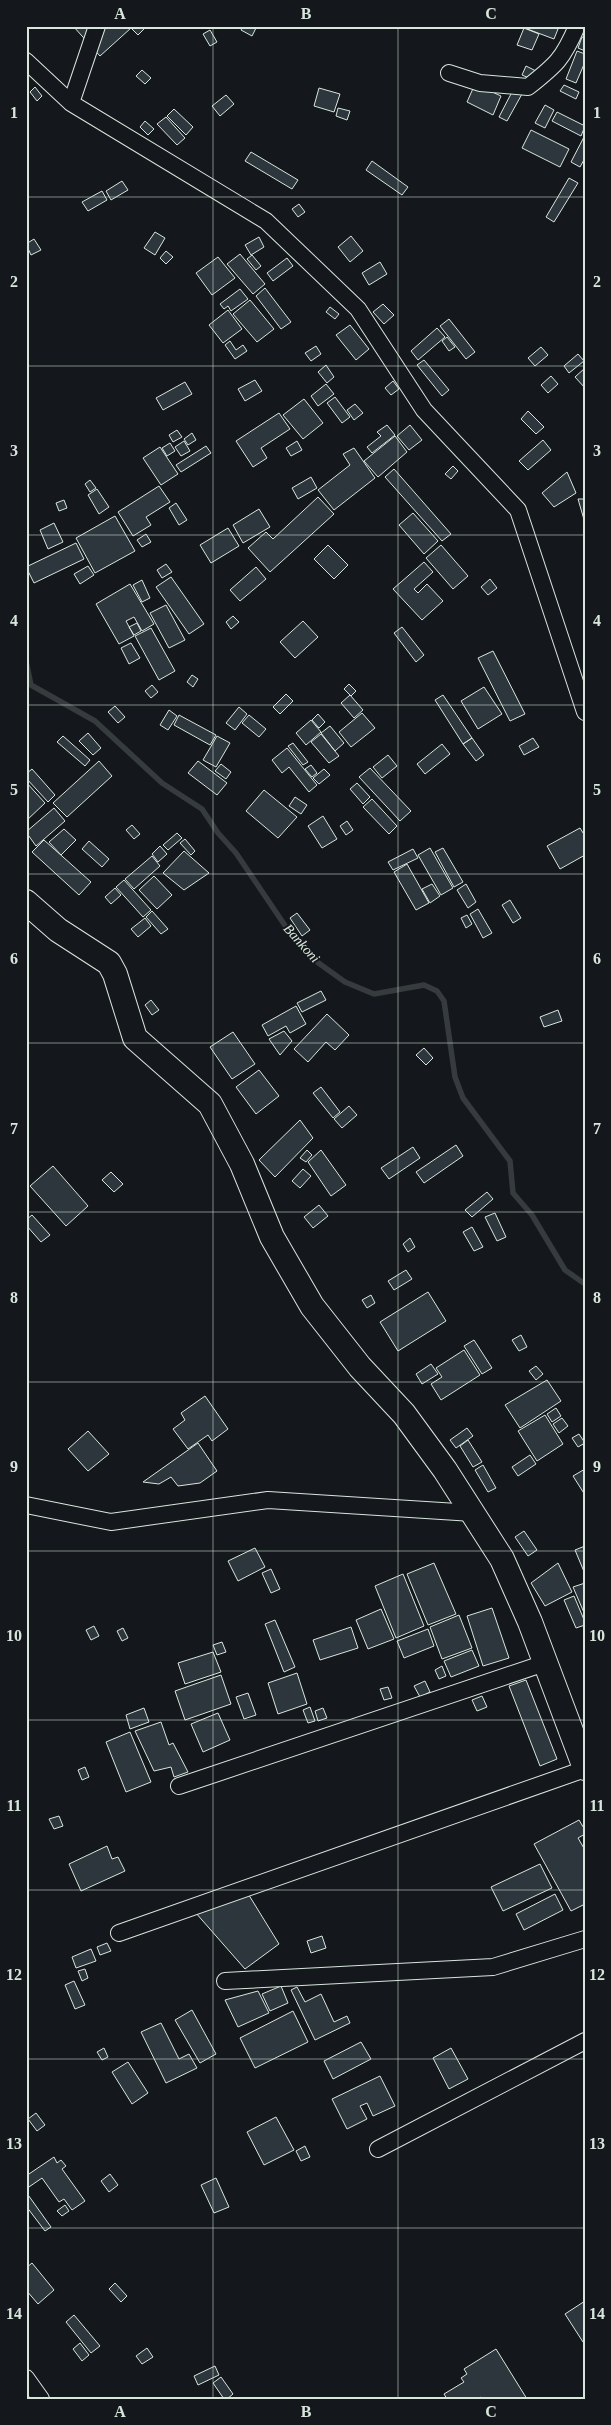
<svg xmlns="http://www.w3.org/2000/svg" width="611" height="2425" font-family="'Times New Roman',serif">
<rect width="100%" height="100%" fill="#14181c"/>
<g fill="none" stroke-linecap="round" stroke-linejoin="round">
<path stroke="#363b3e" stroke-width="5.5" d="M26 661 31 685 95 721 162 783 202 809 218 833 236 853 286 927 305 945 313 959 345 982 374 994 424 985 437 991 444 1001 455 1077 463 1098 510 1161 513 1193 532 1215 565 1270 585 1284"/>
</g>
<path fill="#2c363c" stroke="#d8e6dc" d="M73 26H130L131 28 100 56Z
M134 26H147L138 35 132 29Z
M243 26H257L252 36 241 30Z
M550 26 558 29 554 39 522 27Z
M524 28 539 34 532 50 517 45Z
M210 30 217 42 210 46 203 34Z
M582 37 585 38V51L578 48Z
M577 51 585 54V62L576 83 566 79Z
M526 66 536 71 531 79 522 75Z
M142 70 151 78 145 84 136 76Z
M475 84 501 96 493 115 467 102Z
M564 85 579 92 576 99 560 91Z
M35 87 42 96 37 101 30 92Z
M319 88 340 94 334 112 314 106Z
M513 90 522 94 507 121 499 117Z
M226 95 234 104 220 116 212 106Z
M545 105 554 110 545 128 535 123Z
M338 108 350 111 347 120 336 116Z
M174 109 193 127 186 135 167 116Z
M557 112 585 126 581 136 552 121Z
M166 117 185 138 177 145 157 124Z
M145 121 154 129 148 135 140 127Z
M531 130 569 149 560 167 522 148Z
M585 135V158L580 167 571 162Z
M251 152 298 180 292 189 245 161Z
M372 161 408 187 402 195 366 170Z
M569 178 578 183 554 222 546 217Z
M122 181 128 190 111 200 106 191Z
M102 191 107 200 88 211 82 202Z
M299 204 305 212 298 217 292 209Z
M155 232 165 238 155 255 144 248Z
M351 236 363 251 350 262 338 247Z
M259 237 264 247 251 255 245 245Z
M34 239 41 250 31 255 26 244Z
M166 251 173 257 166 264 160 258Z
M240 254 265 284 253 294 227 264Z
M252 255 261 266 256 270 247 259Z
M218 257 235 278 212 295 196 273Z
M287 258 293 266 273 281 267 273Z
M380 262 387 274 369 285 362 273Z
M265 288 291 322 281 329 256 296Z
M240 289 248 299 231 311 228 306 224 309 220 304Z
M250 300 274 329 257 342 233 314Z
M383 304 394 315 384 324 373 312Z
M330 307 339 314 335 319 326 312Z
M228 310 242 329 223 343 209 325Z
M449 319 475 352 466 359 440 326Z
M350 325 369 349 356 360 336 335Z
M437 328 445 337 418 360 411 351Z
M447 337 455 347 449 351 442 341Z
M230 341 236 350 243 345 247 351 235 359 225 345Z
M316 346 321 354 311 361 305 353Z
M541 347 548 355 535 366 528 358Z
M578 354 584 361 569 373 564 366Z
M424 360 449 390 442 396 417 365Z
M326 365 334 377 327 383 318 372Z
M585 368V388L575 377Z
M551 376 558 384 548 393 541 385Z
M255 380 262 391 245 401 238 389Z
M393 381 399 389 391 395 385 388Z
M185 382 192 394 163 410 156 398Z
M326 384 334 394 318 406 311 396Z
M335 397 350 417 342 423 327 403Z
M304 399 323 423 303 439 283 415Z
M355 404 363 413 354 420 347 410Z
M528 411 544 427 536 434 521 419Z
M279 413 290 429 261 448 267 458 253 467 236 441Z
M387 425 395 435 372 453 367 447 381 436 377 432Z
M410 425 422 440 409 450 397 436Z
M177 430 182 437 173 442 169 435Z
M192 433 196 440 188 445 184 439Z
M395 436 407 452 378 477 364 461Z
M543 440 551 450 528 470 519 461Z
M184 441 190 451 181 456 175 447Z
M297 441 302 450 291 456 286 448Z
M170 443 175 451 167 456 162 448Z
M206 446 211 453 181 472 176 465Z
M160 447 178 474 161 485 143 458Z
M354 448 375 478 334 510 318 490 350 465 343 454Z
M453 466 458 471 451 479 445 474Z
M394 469 451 534 442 541 385 477Z
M567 472 576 493 554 507 542 493Z
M311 477 317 488 298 499 292 488Z
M90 480 96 488 90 492 85 484Z
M159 486 170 502 146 517 151 525 133 536 118 512Z
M97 489 109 507 99 514 88 495Z
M318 497 334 514 270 572 248 548 266 532 273 539Z
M578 499H585V523Z
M64 500 67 508 59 511 56 503Z
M176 503 187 520 179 525 169 508Z
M259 509 270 527 243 543 233 525Z
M413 513 438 541 424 554 399 525Z
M115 516 135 551 95 573 76 538Z
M54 523 63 542 48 549 40 530Z
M228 528 239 546 211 563 200 545Z
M146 534 151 542 142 547 137 540Z
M76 543 84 559 34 583 26 567Z
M328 545 348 565 334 579 314 559Z
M441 545 468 576 453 589 426 558Z
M424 562 433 572 414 589 418 593 427 584 443 601 422 620 393 589Z
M166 564 172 572 162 578 157 570Z
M88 566 94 575 80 584 74 574Z
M256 567 266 579 240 601 230 590Z
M171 577 204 624 189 634 156 587Z
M490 579 497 588 488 595 481 587Z
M142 580 150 598 142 602 133 585Z
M130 584 154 624 142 631 134 617 126 621 134 636 119 644 96 604Z
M166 605 185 640 169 648 150 613Z
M233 616 239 622 231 629 226 622Z
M303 621 318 637 295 658 280 642Z
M137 623 141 631 134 635 129 627Z
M402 627 424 655 416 662 394 633Z
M151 628 175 671 159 680 135 636Z
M131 643 140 658 129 664 121 648Z
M493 651 525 714 510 721 478 658Z
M192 675 198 679 193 687 187 682Z
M349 684 356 691 351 696 344 689Z
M152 685 158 692 151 698 145 691Z
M484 687 502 714 478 729 461 701Z
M286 694 293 701 280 714 273 707Z
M350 695 363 710 354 718 341 703Z
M443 695 472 738 463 744 435 700Z
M115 706 125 717 118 723 108 712Z
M239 707 247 714 235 730 226 723Z
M169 710 177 716 168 730 160 725Z
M362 713 375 728 351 747 339 732Z
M318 714 325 722 319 728 312 720Z
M179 715 216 735 210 745 174 725Z
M249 715 266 729 259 737 242 723Z
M311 720 321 732 306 745 296 733Z
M330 726 344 743 335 751 321 733Z
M88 733 101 748 93 755 79 741Z
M321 734 339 756 329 763 311 742Z
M63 736 90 760 85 766 57 742Z
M217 736 230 743 216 767 203 760Z
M472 738 484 755 476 761 463 744Z
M533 738 539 747 524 755 519 746Z
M293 743 308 762 303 765 288 746Z
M442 744 450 754 425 774 417 764Z
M287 748 317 785 309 792 289 767 282 773 272 760Z
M388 755 397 766 382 778 373 767Z
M99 761 112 776 67 817 53 803Z
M198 761 227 783 217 795 188 773Z
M221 764 231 772 226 779 215 771Z
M311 765 317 773 312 777 305 769Z
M370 768 411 811 400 821 359 777Z
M32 769 55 795 48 802 26 778V774Z
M324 769 330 775 319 784 313 778Z
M26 782 45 803 26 821Z
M357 783 370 797 363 804 350 789Z
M264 790 297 817 278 838 246 811Z
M295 797 307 805 301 814 289 806Z
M372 799 397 826 389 834 363 807Z
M54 808 65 821 36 846 26 832Z
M323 816 337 839 322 848 308 826Z
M347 821 353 830 346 835 340 826Z
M132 825 140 834 134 839 126 830Z
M580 828 585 836V855L560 869 547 846Z
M64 829 76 840 61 855 49 842Z
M177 833 182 838 168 850 163 845Z
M185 839 195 851 191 855 180 843Z
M44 840 91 882 79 895 32 852Z
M89 841 109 859 102 867 82 849Z
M160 846 167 854 158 862 152 854Z
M430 848 453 888 441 895 418 855Z
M443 848 463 882 454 887 435 852Z
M413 849 418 858 393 870 388 862Z
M184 851 209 873 184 890 163 873Z
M152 856 160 866 134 889 125 879Z
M407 864 429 903 416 910 394 872Z
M154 876 172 895 157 909 139 890Z
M124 880 151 910 143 917 116 887Z
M432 884 440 896 430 903 422 889Z
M466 884 476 902 468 908 457 890Z
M115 888 121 895 111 904 105 897Z
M510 900 521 918 513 923 502 905Z
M478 909 492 933 483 938 470 914Z
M152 911 168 929 161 934 146 917Z
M297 913 310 930 302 936 290 918Z
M467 915 472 924 466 928 461 918Z
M145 918 151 926 138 937 131 929Z
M321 991 326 1000 302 1012 297 1003Z
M151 1000 159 1010 152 1015 145 1005Z
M296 1006 306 1024 290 1033 286 1026 268 1036 262 1025Z
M558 1010 562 1021 544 1027 540 1017Z
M327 1014 349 1035 335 1050 326 1042 308 1062 294 1049Z
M284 1031 292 1041 280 1055 269 1039Z
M233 1032 255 1064 232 1079 210 1047Z
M424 1048 433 1058 426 1065 416 1055Z
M259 1070 279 1096 256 1114 236 1087Z
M321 1087 340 1112 333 1118 313 1093Z
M349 1106 357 1115 342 1128 334 1119Z
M300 1120 313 1138 275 1177 259 1160Z
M456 1145 463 1156 424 1183 416 1172Z
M413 1147 420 1158 389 1179 381 1168Z
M307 1150 312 1155 306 1162 300 1158Z
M321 1150 346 1185 331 1196 308 1162Z
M53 1166 88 1206 66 1226 30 1186Z
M303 1169 311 1176 300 1188 292 1181Z
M111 1172 123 1184 114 1192 102 1180Z
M487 1192 493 1199 472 1217 465 1210Z
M319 1205 328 1216 313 1228 304 1217Z
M495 1213 506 1237 497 1241 485 1217Z
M32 1215 50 1235 41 1242 26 1225V1220Z
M472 1227 483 1247 474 1251 463 1232Z
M410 1238 415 1247 408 1252 403 1244Z
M406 1270 412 1279 394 1290 388 1281Z
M428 1292 446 1321 398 1351 380 1322Z
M371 1295 375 1303 367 1308 362 1300Z
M521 1335 527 1347 519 1351 512 1340Z
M474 1340 492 1368 482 1374 464 1346Z
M464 1350 480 1375 441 1400 431 1384 442 1377 436 1368Z
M431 1364 438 1374 422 1384 416 1374Z
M536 1366 543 1374 536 1380 529 1371Z
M547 1380 561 1401 520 1428 505 1405Z
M205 1396 228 1429 212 1441 208 1435 188 1449 173 1429 185 1420 181 1413Z
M556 1408 561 1416 552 1422 547 1414Z
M545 1415 563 1444 537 1461 518 1431Z
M562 1418 568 1426 559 1433 553 1424Z
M467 1428 473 1436 456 1448 450 1440Z
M88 1431 109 1454 88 1471 68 1449Z
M579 1434 585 1443 578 1447 572 1438Z
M468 1440 482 1462 473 1467 460 1446Z
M198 1443 217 1471 200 1483 178 1486 171 1477 159 1484 143 1482Z
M530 1455 536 1464 518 1476 512 1467Z
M483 1465 496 1488 488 1492 475 1470Z
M585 1469V1495L573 1476Z
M524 1531 537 1550 528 1556 515 1537Z
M585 1546V1574L575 1550Z
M255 1548 265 1567 238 1581 228 1561Z
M434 1563 456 1614 428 1625 407 1574Z
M558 1563 572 1592 545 1606 531 1583Z
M271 1569 280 1589 271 1593 262 1573Z
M403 1574 424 1626 396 1638 375 1586Z
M585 1583V1615L573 1587Z
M574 1596 585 1622V1625L576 1628 564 1600Z
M492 1608 509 1658 483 1666 467 1616Z
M381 1609 394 1639 368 1649 356 1620Z
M459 1615 472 1648 442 1659 430 1627Z
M275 1620 295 1667 284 1672 265 1624Z
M94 1626 99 1636 91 1640 86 1630Z
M351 1627 358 1648 320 1660 313 1640Z
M123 1628 128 1638 122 1641 117 1631Z
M428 1629 434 1646 404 1658 397 1641Z
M222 1642 226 1652 217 1655 213 1645Z
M472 1650 479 1666 451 1677 444 1661Z
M213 1652 221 1672 185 1684 178 1663Z
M442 1666 446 1676 439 1679 435 1670Z
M297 1673 307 1704 278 1714 268 1683Z
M221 1675 231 1704 185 1720 175 1691Z
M526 1680 557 1759 540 1766 509 1686Z
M425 1681 430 1692 420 1697 414 1686Z
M388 1687 392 1698 384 1700 380 1689Z
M248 1693 256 1715 244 1719 236 1697Z
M482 1696 487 1707 477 1711 472 1700Z
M310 1707 315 1721 308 1723 303 1710Z
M144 1708 149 1722 130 1729 126 1715Z
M323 1708 327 1718 318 1721 315 1711Z
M218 1713 230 1740 203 1752 191 1724Z
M161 1722 169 1745 173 1743 188 1772 174 1777 171 1767 154 1771 135 1731Z
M130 1732 151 1782 126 1792 106 1742Z
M85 1767 89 1777 82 1780 78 1770Z
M59 1816 63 1826 54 1829 49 1819Z
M579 1820 585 1830V1834L578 1838 585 1850V1904L571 1911 534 1844Z
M107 1846 112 1859 118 1857 125 1871 81 1891 69 1864Z
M540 1864 552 1888 503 1911 491 1887Z
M247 1892 279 1944 245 1969 195 1912Z
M555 1894 563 1910 524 1930 516 1914Z
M322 1936 326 1948 311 1953 307 1941Z
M107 1943 111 1951 100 1955 97 1947Z
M91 1949 96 1961 76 1968 72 1957Z
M85 1969 88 1978 82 1981 78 1971Z
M74 1981 85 2005 75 2009 65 1985Z
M281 1986 288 2003 270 2011 262 1994Z
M297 1987 305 2002 321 1994 334 2022 347 2016 350 2023 315 2040 291 1990Z
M258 1991 269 2013 238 2027 225 2000Z
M192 2010 216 2054 200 2063 175 2020Z
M293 2011 308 2042 255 2068 240 2038Z
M161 2023 179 2059 189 2054 197 2068 166 2083 141 2032Z
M361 2042 371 2059 333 2079 324 2061Z
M104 2048 108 2057 102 2060 97 2052Z
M451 2048 468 2079 449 2089 433 2058Z
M128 2062 148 2093 132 2104 112 2072Z
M380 2076 395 2106 373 2116 367 2103 360 2106 367 2119 347 2129 332 2099Z
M36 2113 45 2125 37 2131 28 2119Z
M276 2117 294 2150 264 2165 247 2132Z
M305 2146 310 2157 301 2161 296 2151Z
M54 2157 57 2163 61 2160 66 2166 62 2169 85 2201 72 2210 64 2199 59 2202 42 2178 26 2189V2176Z
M110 2174 118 2185 109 2192 101 2181Z
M216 2178 229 2207 214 2213 201 2185Z
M26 2192 51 2227 45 2231 26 2206Z
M65 2205 69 2211 62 2216 57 2211Z
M32 2263 54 2290 38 2304 26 2290V2268Z
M115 2283 127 2296 121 2302 109 2289Z
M585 2301V2341L583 2342 565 2314Z
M74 2315 100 2346 91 2353 66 2322Z
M80 2343 89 2355 82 2361 73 2349Z
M147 2348 153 2357 142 2364 136 2356Z
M496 2349 527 2399H482L481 2397 478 2399H447L444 2394 464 2382 461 2378 467 2374 464 2369Z
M215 2366 219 2375 198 2385 194 2376Z
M221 2377 233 2394 227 2399H224L213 2383Z"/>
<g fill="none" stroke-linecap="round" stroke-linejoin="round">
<g stroke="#d8e6dc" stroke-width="18">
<path id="street" d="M26 61 71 103 266 221 358 309 424 410 518 510 585 712
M449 73 480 83 528 87C556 65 563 59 577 26
M71 103 97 26
M26 1505 111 1522 268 1500 473 1513
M179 1786 545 1663
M119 1933 585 1769
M225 1981 493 1967 585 1939
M378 2149 585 2041
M26 2378 41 2399"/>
</g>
<g stroke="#d8e6dc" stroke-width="26">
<path id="secondary" d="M26 902 58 930 109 963 115 974 135 1038 210 1104 242 1164 272 1237 312 1306 360 1367 404 1414 445 1470 502 1559 530 1622 585 1768"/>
</g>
<use href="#street" stroke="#14181c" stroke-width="16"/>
<use href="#secondary" stroke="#14181c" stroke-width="24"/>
</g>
<path fill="none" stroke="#d8e6dc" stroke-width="1" stroke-opacity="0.55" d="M213 26V2399M398 26V2399M26 197H585M26 366H585M26 535H585M26 705H585M26 874H585M26 1043H585M26 1212H585M26 1382H585M26 1551H585M26 1720H585M26 1890H585M26 2059H585M26 2228H585"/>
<g text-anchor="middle" stroke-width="4" stroke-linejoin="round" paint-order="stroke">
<g font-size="14" font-style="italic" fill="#d8e6dc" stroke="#14181c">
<text transform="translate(302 943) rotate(48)" y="5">Bankoni</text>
</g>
</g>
<rect width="611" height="2425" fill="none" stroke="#14181c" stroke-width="55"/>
<rect x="28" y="28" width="556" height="2370" fill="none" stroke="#d8e6dc" stroke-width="2"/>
<g font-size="16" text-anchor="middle" font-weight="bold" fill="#d8e6dc">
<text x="120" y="19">A</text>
<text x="306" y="19">B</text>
<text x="491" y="19">C</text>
<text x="14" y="118">1</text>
<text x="597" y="118">1</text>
<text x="14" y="287">2</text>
<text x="597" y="287">2</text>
<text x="14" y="456">3</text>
<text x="597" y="456">3</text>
<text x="14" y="626">4</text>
<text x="597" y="626">4</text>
<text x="14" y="795">5</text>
<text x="597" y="795">5</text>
<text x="14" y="964">6</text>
<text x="597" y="964">6</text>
<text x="14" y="1134">7</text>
<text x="597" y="1134">7</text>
<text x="14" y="1303">8</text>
<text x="597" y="1303">8</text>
<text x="14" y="1472">9</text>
<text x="597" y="1472">9</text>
<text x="14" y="1641">10</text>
<text x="597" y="1641">10</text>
<text x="14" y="1811">11</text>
<text x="597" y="1811">11</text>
<text x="14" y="1980">12</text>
<text x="597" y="1980">12</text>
<text x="14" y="2149">13</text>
<text x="597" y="2149">13</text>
<text x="14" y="2319">14</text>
<text x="597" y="2319">14</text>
<text x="120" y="2417">A</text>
<text x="306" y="2417">B</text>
<text x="491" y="2417">C</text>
</g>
</svg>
